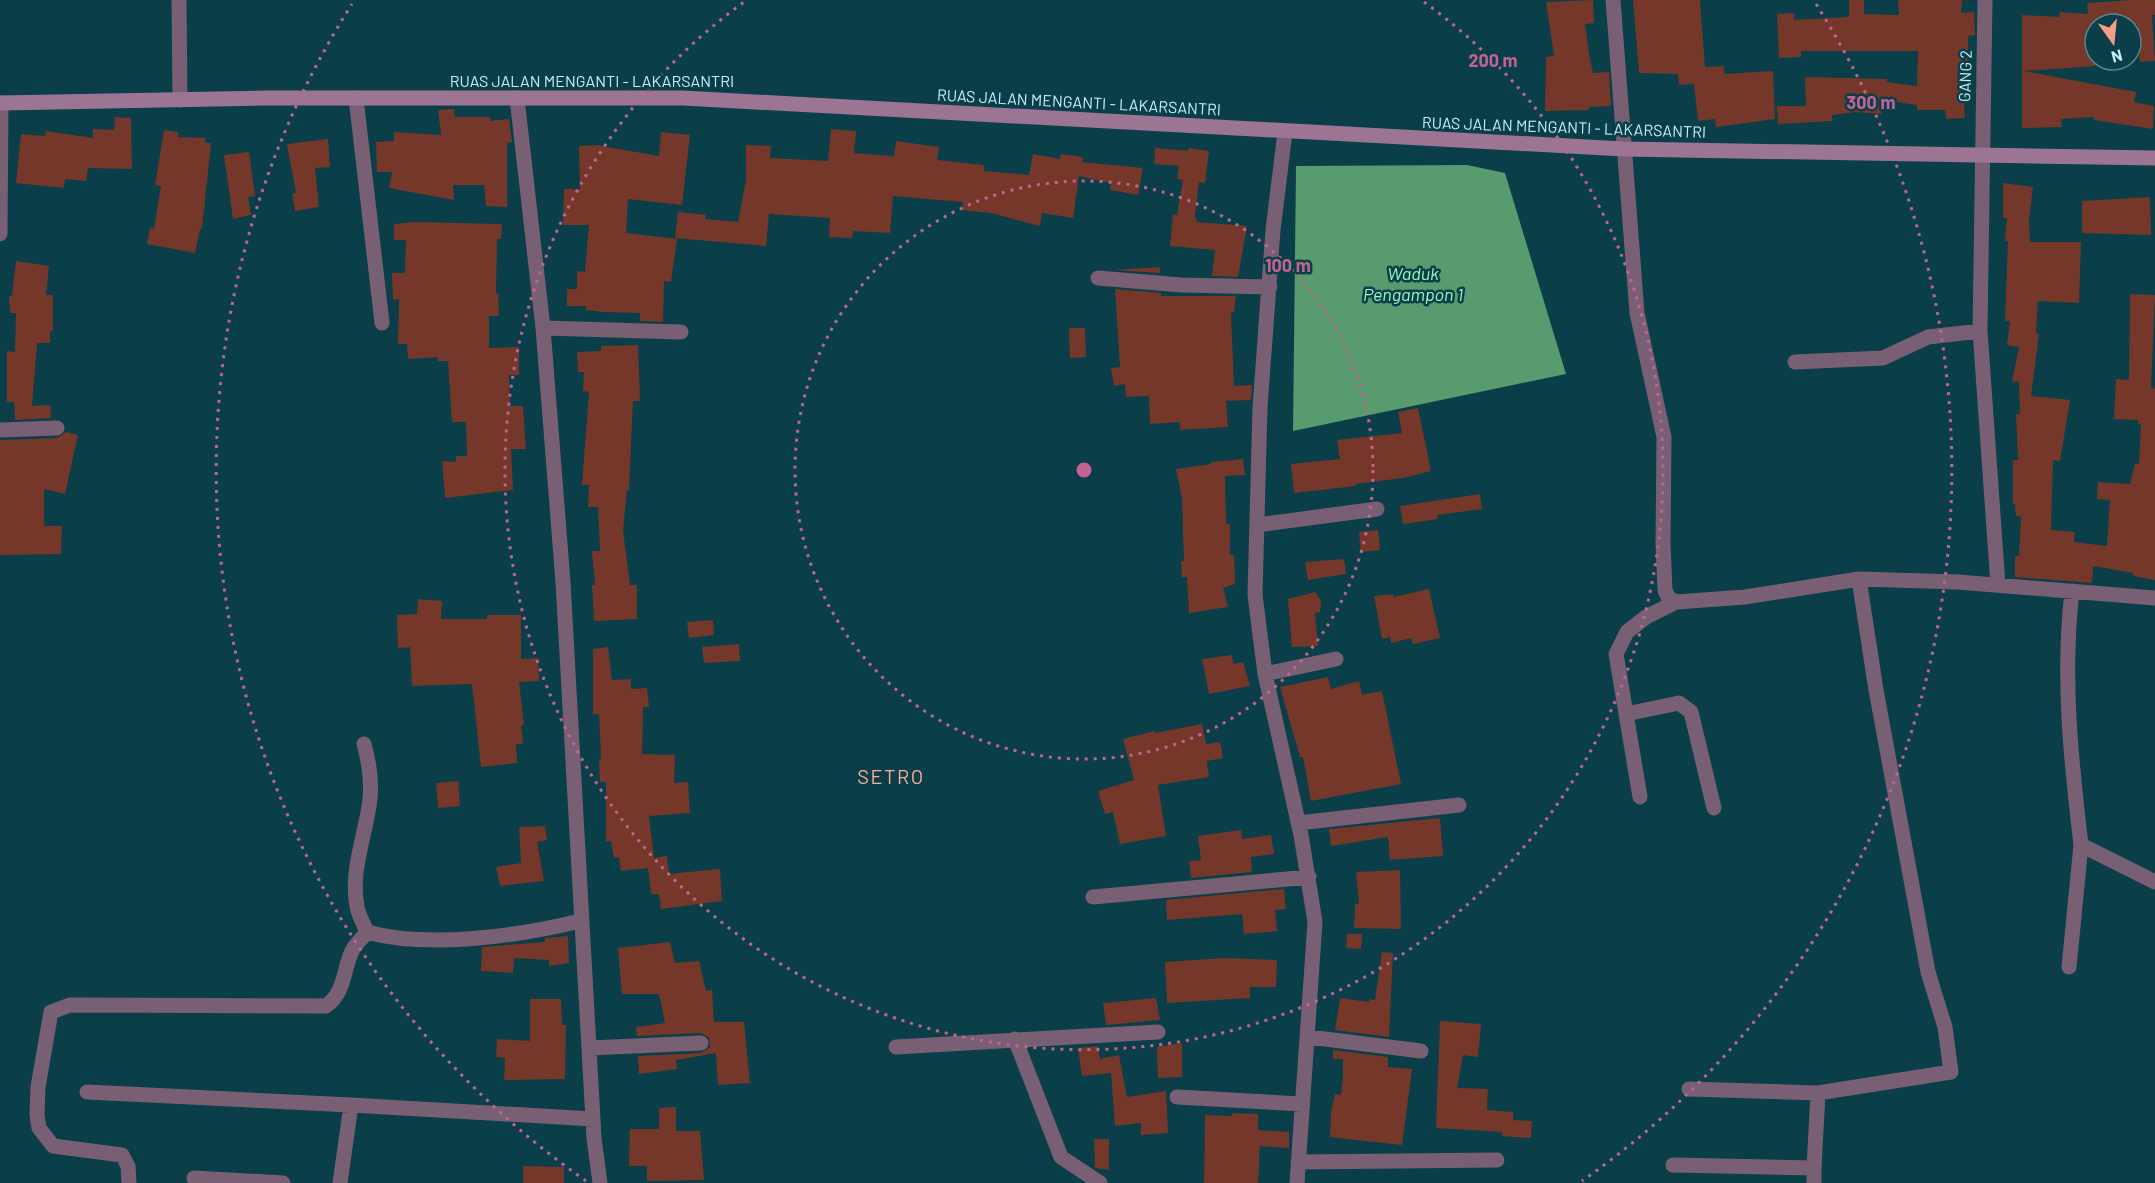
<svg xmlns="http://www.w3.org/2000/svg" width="2155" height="1183" font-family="Barlow,sans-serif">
<rect width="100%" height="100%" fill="#0a3e48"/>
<path fill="#579b6f" d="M1467 165 1505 173 1566 374 1293 431 1296 166Z"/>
<path fill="#753729" d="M1593 0 1594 23 1585 24 1589 53 1593 73 1609 72 1611 106 1589 107V110L1545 111 1546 57 1554 56 1546 2Z
M1633 0H1700L1705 67 1724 66V74L1773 71 1775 119 1716 127 1715 119 1698 121 1694 84 1679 85 1678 74 1639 73Z
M1849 0H1864V14L1899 15 1898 0H1962L1961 13 1974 12 1975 35 1968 36 1969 78 1962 79 1965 118 1946 119 1945 110H1917V105L1882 100 1881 114 1856 112 1832 115V121L1778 124 1777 106H1806L1805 77 1887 79V82L1917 86 1918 51H1801V57L1779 58 1777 14 1794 13V20L1846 17 1849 16Z
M2132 0H2155V15H2152L2155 61 2140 62 2137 24H2095V66L2024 71 2136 92 2134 102 2154 106 2153 129 2094 120V117L2061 119 2062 127 2022 128V15L2059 17 2060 12 2088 14 2087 3Z
M454 109 455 117H490V121L509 119 512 142 507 143V207L486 206 484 185H453L454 200 389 188 392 172H377L376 142 394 141V132L441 135 438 110Z
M115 117 131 118 132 169 88 168 86 181 65 179 64 188 16 183 21 134 45 136 46 131 93 138V129L114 130Z
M831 129 856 131 854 153 894 156 896 141 939 147 937 160 984 165V171L1029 175 1033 154 1060 159 1061 154 1083 157 1082 162 1143 168 1138 195 1110 190 1111 183 1079 176 1073 218 1042 213 1040 226 991 213 962 210 963 202 893 196 890 233 853 231 852 238 829 237 830 218 769 214 766 246 675 238 678 212 706 215 705 219 738 222 746 180V145L771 146 770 158 828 161Z
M164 130 178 132V137L206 138 205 143H211L202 229H200L195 253 147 244 150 228 154 229 161 186 155 185Z
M661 132 690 135 682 205 628 199 626 233 677 239 671 282 664 281 663 322 640 321V313L603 312 586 310V306H567V289H577V271L585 272 589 225H563L564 189H580L579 146 596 145 659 156Z
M328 139 330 167 315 168 319 207 295 211 292 194 296 193 287 144Z
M1155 148 1188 151 1189 148 1209 151 1205 183 1199 182 1195 216 1197 222 1247 226 1238 277 1212 276 1215 250 1170 246 1173 214 1177 215 1183 180 1177 179 1179 166 1154 164Z
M249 152 255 196 248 197 251 215 233 219 224 155Z
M2003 183 2033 187 2029 219 2030 242H2081L2079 303 2038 301 2036 333 2039 334 2031 396 2070 400 2060 461 2053 460 2051 530 2075 532 2074 542 2107 546 2110 500 2097 499 2098 482 2130 484 2135 463 2139 464 2141 424H2138V420L2114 419 2116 379 2129 380 2130 294 2155 295 2151 387 2155 389V580L2133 576V573L2093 566 2092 583 2015 577V556H2019L2021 516H2016L2015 504H2013V460H2018L2016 414H2020L2019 382 2012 381 2019 347 2007 345 2010 321H2005L2008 241H2005L2007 218H2003Z
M2150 197 2151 235 2082 233V201Z
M415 222 502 224 501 239H497L496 293H498L499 316H489V348L519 347V375H509L510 406H523L526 449H511L513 490 445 498 442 461 456 462V456H467L466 422H452L448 361H438V357L408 359 407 344H398L399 299 393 300 392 273H405L406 240H394V224Z
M16 261 49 266 46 295H53V331H50V343H37L32 406 50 405 51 418 15 420 14 402H7V351L15 352 16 313H10L9 296H12Z
M1160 267V273L1114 270Z
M1115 289 1161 293V296H1236L1234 312H1231L1234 386 1252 385 1251 400 1226 401 1228 427 1180 430V422L1150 424 1149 396 1126 397 1125 384 1114 386 1111 368 1120 367Z
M1069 328H1085L1086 357 1070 358Z
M638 345 640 401H633L629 490H627L623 530 630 585H637V619L594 621 592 585H595L592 551H600L598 507H588L589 485H582L589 392 583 391 584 372H578L577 352 601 351V346Z
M1418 408 1431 471 1403 478 1355 484 1356 486 1294 493 1291 464 1340 459 1337 440 1402 433 1398 412Z
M66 432 78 435 65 494 44 489V526H62L61 554 0 555V440L57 438Z
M1243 459 1245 475 1225 476 1226 524H1230V555H1234L1235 584 1223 588 1228 607 1189 613 1187 577H1182L1181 561H1184L1182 499 1176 469 1211 464V462Z
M1480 494 1482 509 1437 515 1438 519 1403 524 1400 506Z
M1378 530 1380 550 1361 552 1359 532Z
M1344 559 1346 574 1308 580 1305 562Z
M1429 589 1440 638 1413 644 1411 638 1391 643 1390 637 1382 639 1374 596 1393 594V597Z
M1315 592 1321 601 1320 612 1315 613 1318 646 1292 647 1288 599Z
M418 599 442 601 441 619H487V615H521V659L538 658 539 681 519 682 524 725H521L523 744H516L517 763 481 767 472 684 412 686 410 647 398 648 397 615 417 614Z
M713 620 714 635 689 638 687 622Z
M739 644 740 661 704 663 702 647Z
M608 647 612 680 631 679V689L647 688 649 707H643L642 754 675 755 674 783 688 782 690 813 649 816 654 858 667 856 669 874 720 869 722 901 661 909 659 894H651L648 868 621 871 619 857 614 858 611 841H606V782H600L599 759H601L599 714H593V649Z
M1232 655 1233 664 1243 662 1250 686 1209 694 1202 659Z
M1328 677 1331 689 1359 681 1362 695 1382 691 1401 784 1311 801 1303 757H1300L1280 687Z
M1202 724 1206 744 1220 742 1223 758 1207 761 1209 777 1158 785 1166 836 1120 844 1113 812 1105 814 1098 791 1134 780 1123 739 1155 731V733Z
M458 781 460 806 438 808 436 783Z
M1440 818 1443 856 1390 860 1388 837 1331 846 1329 829Z
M545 826 547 840 537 842 544 881 500 886 496 867 521 863 519 827Z
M1241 830 1242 839 1271 835 1274 854 1251 857 1252 872 1191 878 1189 861 1201 860 1198 836Z
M1400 870 1401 929 1354 928 1355 904H1359L1356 872Z
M1284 889 1286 909 1275 910 1277 931 1244 934 1242 914 1167 920 1166 900Z
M1347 934H1362L1361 949 1346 948Z
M568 936 569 963 549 966V960L514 958 513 973 481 971 482 947 545 942V938Z
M670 942 675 963 699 961 706 991 712 990 714 1022H744L750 1083 718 1085 716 1053 676 1060 677 1069 639 1074 638 1056 701 1053 710 1047 709 1038 701 1033 637 1036 636 1027 665 1023 659 994H622L618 948Z
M1382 952 1393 953 1389 1037 1335 1030 1340 998 1369 1002V999L1375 1000Z
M1224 958 1277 960 1276 987H1250V998L1167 1003 1165 962Z
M1156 998 1160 1020 1106 1025 1103 1003Z
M530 999H561L562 1025H566L565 1079 504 1080 505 1058 496 1057 497 1039 530 1041Z
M1440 1021 1481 1024 1478 1057 1463 1055 1457 1088 1488 1089 1487 1110 1513 1112V1120L1532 1121 1531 1138 1502 1136V1132L1436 1128Z
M1182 1043V1077L1158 1078 1157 1047Z
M1098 1046 1100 1059 1119 1055 1127 1097 1166 1091 1168 1133 1141 1135V1123L1115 1126 1111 1073 1082 1076 1078 1048Z
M1333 1050 1388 1057V1067L1412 1069 1402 1145 1330 1137 1331 1112 1335 1094 1341 1095 1343 1077V1059H1333Z
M676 1107V1131H700L704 1180 647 1181V1166H629L630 1129H659V1108Z
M1232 1113 1258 1114V1130L1289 1132V1148L1260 1146 1258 1183H1204L1205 1115 1232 1116Z
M1094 1139H1109V1170L1095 1168Z
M523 1166 564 1167V1183H523Z"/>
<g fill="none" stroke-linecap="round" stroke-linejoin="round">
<path stroke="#795f73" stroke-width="15" d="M179 0 180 100
M1613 0 1637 313 1664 437 1663 544 1665 590 1668 597 1676 602
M1985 0 1980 331 1998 585
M356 98 382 323
M517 98 543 328 563 582 594 1138 600 1183
M1285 132 1273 230 1260 407 1255 595 1265 674 1301 835 1315 922 1297 1183
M0 234 1 103
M1098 278 1181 285 1270 287
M543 328 681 332
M1795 362 1883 358 1928 337 1980 331
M0 430 57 428
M1257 525 1377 509
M2072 591C2062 677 2071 760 2081 845L2155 882
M1265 674 1336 659
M1626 714 1679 703 1691 712 1714 808
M364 744C369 762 372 780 370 799 366 835 350 870 357 906 358 915 364 924 367 932
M1640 797 1616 654 1627 632 1646 617 1676 602 1745 597 1859 579 1958 582 2155 598
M1298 823 1459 805
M1093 897 1309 877
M367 932C428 949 519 936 580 921
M2069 967 2081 845
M1309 1037 1421 1051
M1015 1039 1061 1157 1100 1183
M896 1047 1158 1032
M589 1048 701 1043
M1689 1089 1818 1093 1951 1072 1945 1027 1928 972 1876 690 1859 579
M87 1092 351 1105 340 1183
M1177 1097 1302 1104
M351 1105 593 1119
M1298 1162 1497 1160
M1673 1165 1814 1168 1818 1093
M194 1178 283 1183
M129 1183 128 1166 122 1155 53 1146 39 1128 37 1115 38 1087 51 1012 70 1005 326 1006C345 993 343 970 352 951 355 944 363 938 367 932
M1814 1183V1168"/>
<path stroke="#9c7594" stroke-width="15" d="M0 103 265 98H683L1624 149 2155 158"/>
</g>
<g fill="none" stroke="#c36392" stroke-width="3" stroke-dasharray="3 6">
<circle cx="1084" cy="470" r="289"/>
<path d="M1424 2A579 579 0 1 1 744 2"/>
<path d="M586 1181A868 868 0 0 1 352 4M1816 4A868 868 0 0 1 1582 1181"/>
</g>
<g text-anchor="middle" stroke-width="5" stroke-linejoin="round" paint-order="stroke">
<g font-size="16" fill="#c5eff9" stroke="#0a3e48">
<text transform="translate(1965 76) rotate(-88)" y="6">GANG 2</text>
<text x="592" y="87">RUAS JALAN MENGANTI - LAKARSANTRI</text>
<text transform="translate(1079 102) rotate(3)" y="6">RUAS JALAN MENGANTI - LAKARSANTRI</text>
<text transform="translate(1564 127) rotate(2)" y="6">RUAS JALAN MENGANTI - LAKARSANTRI</text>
</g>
<g font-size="18" font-style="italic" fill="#99f9b9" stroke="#0a3e48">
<text x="1413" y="280">Waduk<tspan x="1413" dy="21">Pengampon 1</tspan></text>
</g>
<g font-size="20" letter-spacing="1.5" fill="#fdac99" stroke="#0a3e48">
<text x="891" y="784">SETRO</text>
</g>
</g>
<circle cx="1084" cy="470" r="9" fill="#c36392" stroke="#0a3e48" stroke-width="3"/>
<g font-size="18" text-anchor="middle" font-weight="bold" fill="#c36392" stroke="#0a3e48" stroke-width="5" stroke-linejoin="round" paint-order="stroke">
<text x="1493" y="67">200 m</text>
<text x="1871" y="109">300 m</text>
<text x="1288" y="272">100 m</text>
</g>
<g transform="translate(2113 42) rotate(165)"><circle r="28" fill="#0a3e48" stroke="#55858f" stroke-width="1.5"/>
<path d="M0-4.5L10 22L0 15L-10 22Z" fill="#f49e89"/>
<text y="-9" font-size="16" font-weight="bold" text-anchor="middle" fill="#c5eff9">N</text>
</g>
</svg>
